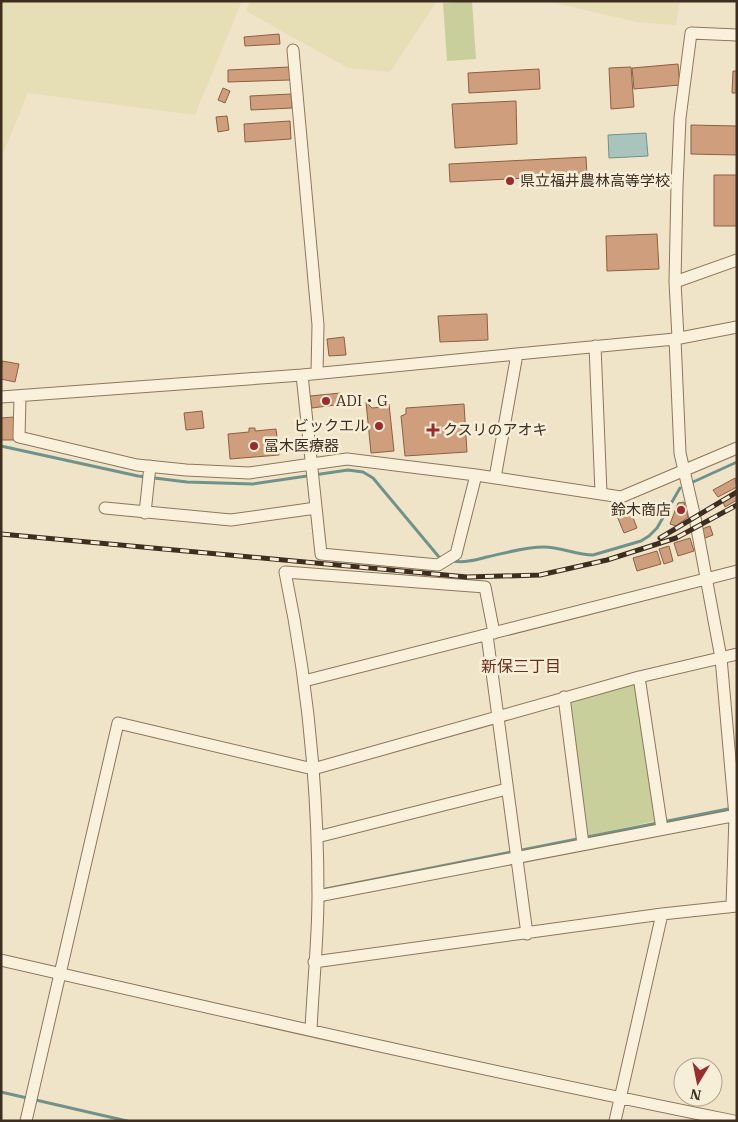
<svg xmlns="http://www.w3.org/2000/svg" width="738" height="1122" font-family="'IBM Plex Serif','Noto Sans JP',serif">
<rect width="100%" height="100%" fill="#f0e4c8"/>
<path fill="#e6deb5" d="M1 1H242L195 115 28 93 1 158Z
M250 1H437L390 72 348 68 246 11Z
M547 1H680L676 25 637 22Z"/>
<path fill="#c9cf9b" d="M472 1 476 59 447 61 443 3Z
M637 678 660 820 586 836 564 697Z"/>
<path fill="#a9c4bc" stroke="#6f938a" d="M646 133 648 156 609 158 608 135Z"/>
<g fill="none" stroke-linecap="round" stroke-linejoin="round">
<path stroke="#6f938a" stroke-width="3" d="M1 446 138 476 187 482 253 484 348 470 363 472 373 478 439 557 442 558
M693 482 737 462
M453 561C465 563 475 560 487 557 506 553 524 547 544 547 561 547 576 555 593 555L641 541 649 536 657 528 680 488
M326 889 733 808
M1 1092 127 1121"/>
</g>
<path fill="#cf9f7d" stroke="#8d5f41" d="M279 34 280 44 245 46 244 37Z
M678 64 680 85 634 89 632 68Z
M289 67 290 80 228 82V70Z
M631 67 634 107 611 109 609 68Z
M539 69 540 89 469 93 468 73Z
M733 71H737V93H732Z
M223 88 230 91 225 103 218 100Z
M291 94 292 108 251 110 250 96Z
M516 101 517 144 455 148 452 104Z
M227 116 229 130 218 132 216 117Z
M290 121 291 139 245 142 244 124Z
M691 125 737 126V155L691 154Z
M586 157 587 175 450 182 449 164Z
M714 175H737V226H714Z
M657 234 659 269 607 271 606 236Z
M487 314 488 340 440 342 438 316Z
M344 337 346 355 329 356 327 339Z
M2 361 19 364 15 382 1 379Z
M341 393 343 404 312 408 310 396Z
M366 402 372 408 382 407 389 404 394 451 371 453Z
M464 404 467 452 405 456 401 416 406 414V408Z
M202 411 204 428 186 430 184 413Z
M14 417 15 440H1V418Z
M249 428H255V431L276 429 279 455 230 459 228 434 249 432Z
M735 478 737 487 718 497 713 490Z
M737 494V500L725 507 723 502Z
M684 502 688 517 676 526 670 524 678 503Z
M628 505 637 528 624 533 615 511Z
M710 526 713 535 705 538 702 529Z
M690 538 694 551 678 556 674 543Z
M669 546 673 561 664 564 659 549Z
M657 551 661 564 637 571 633 558Z"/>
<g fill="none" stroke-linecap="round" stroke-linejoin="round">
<g stroke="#8d765c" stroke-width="13">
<path id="minor" d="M293 50 318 325 317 373
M675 282 737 260
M678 338 675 282 677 186 680 118 691 33 737 35
M675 339 680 453 695 518 721 658 735 816 732 906
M595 346 601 493
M302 375 321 554 438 565 456 554 476 475
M1 397 302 375 517 354 675 339 737 327
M20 397 19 437 137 465 186 470 249 473 347 459 476 475 621 497 737 448
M495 478 517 354
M105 508 231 520 316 508
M145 513 150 466
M487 635 527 934
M639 677 662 829
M304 681 737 571
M564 697 583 844
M317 837 507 789
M318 896 737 815
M1 960C245 1016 489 1072 734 1121
M314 962 662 914 737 906
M311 1030C313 985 318 940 318 895 318 786 307 677 285 572L485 587 494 633
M26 1121 118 723 313 769 639 677 737 654
M615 1121 662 914"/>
</g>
<use href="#minor" stroke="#faf1dc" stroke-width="11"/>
<g stroke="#3d2e20" stroke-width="5">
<path id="rail" d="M1 534 467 577 540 575 607 560 676 538 737 505
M660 538 737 492"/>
</g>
<use href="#rail" stroke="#f7eed8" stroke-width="3" stroke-dasharray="9" stroke-linecap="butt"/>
</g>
<g fill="#9e2a2b" stroke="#f7eed8" stroke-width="2">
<circle cx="510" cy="181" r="5"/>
<circle cx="326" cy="401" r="5"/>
<circle cx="379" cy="426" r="5"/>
<path d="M430.5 422.5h5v5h5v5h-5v5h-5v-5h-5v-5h5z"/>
<circle cx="254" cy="446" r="5"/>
<circle cx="681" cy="510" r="5"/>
</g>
<g text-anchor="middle" stroke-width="5" stroke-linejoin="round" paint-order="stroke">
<g font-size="15" fill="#3d2e20" stroke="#f7eed8" text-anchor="start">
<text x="520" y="186">県立福井農林高等学校</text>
<text x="336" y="406">ADI・G</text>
<text x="369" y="431" text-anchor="end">ビックエル</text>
<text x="443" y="435">クスリのアオキ</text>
<text x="264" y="451">冨木医療器</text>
<text x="671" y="515" text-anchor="end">鈴木商店</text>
</g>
<g font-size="16" fill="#6b2e1e" stroke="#f7eed8">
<text x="521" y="672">新保三丁目</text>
</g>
</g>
<rect width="738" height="1122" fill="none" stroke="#3d2e20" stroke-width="5"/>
<g transform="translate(698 1082) rotate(190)"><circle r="24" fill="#f7eed8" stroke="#ada18e"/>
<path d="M0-4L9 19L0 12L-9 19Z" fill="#9e2a2b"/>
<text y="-8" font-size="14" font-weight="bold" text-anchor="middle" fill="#3d2e20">N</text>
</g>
</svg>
